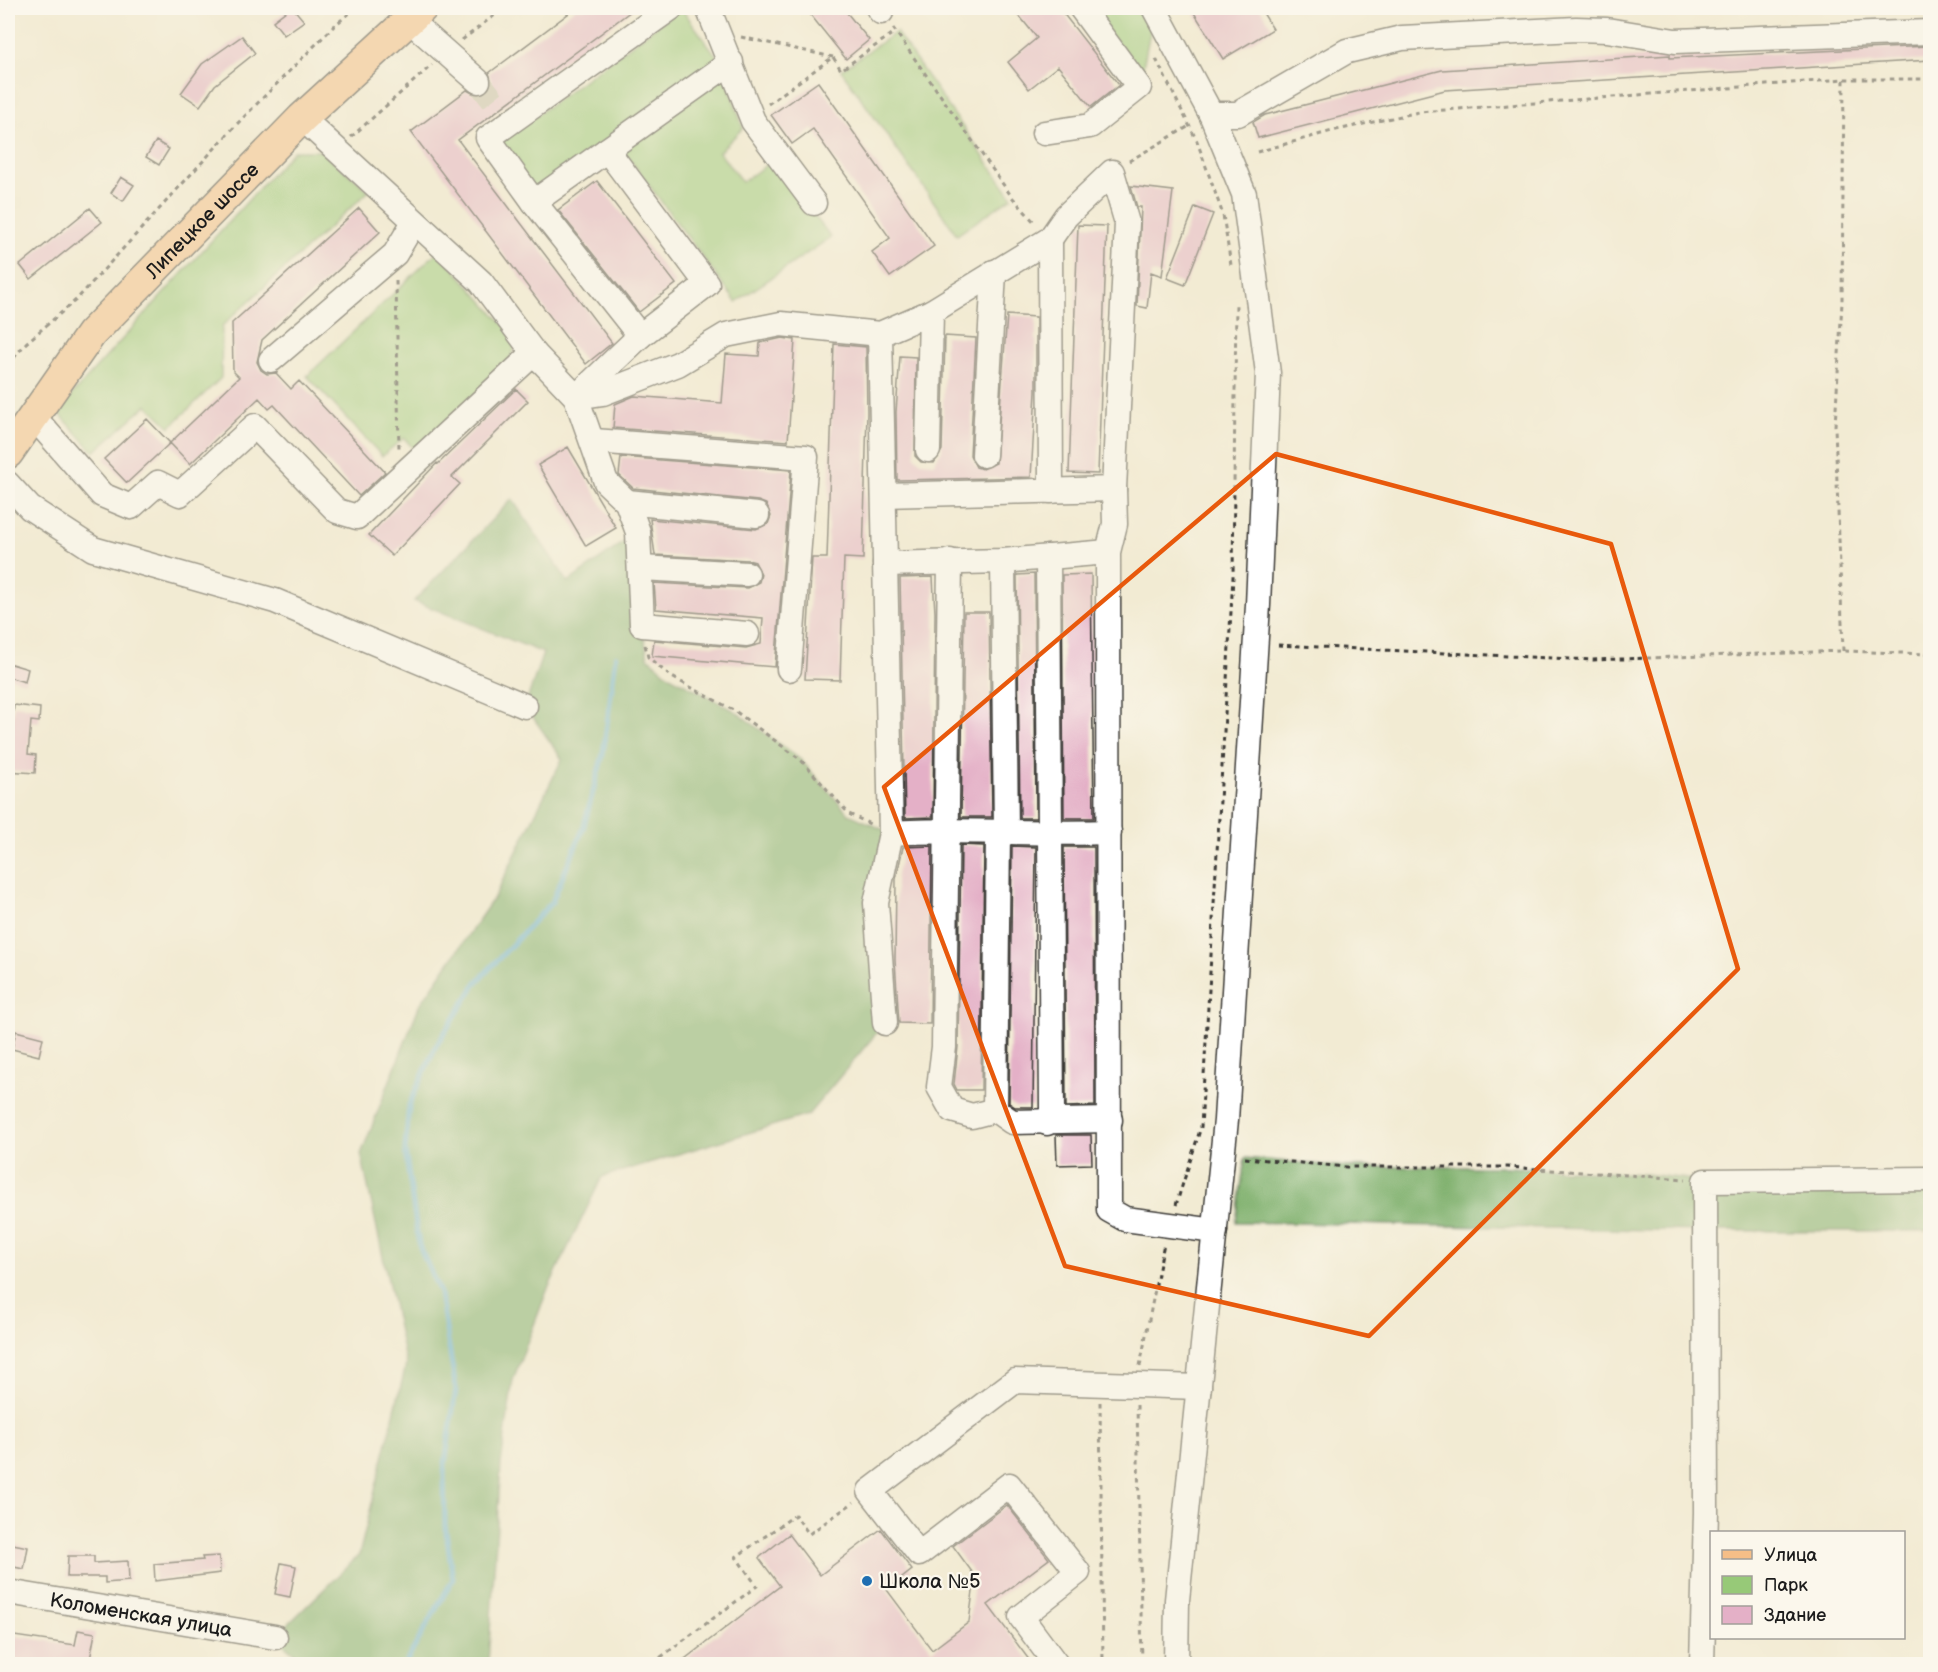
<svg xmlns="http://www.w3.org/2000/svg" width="1938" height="1672" font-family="'Balsamiq Sans',sans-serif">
<rect width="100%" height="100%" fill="#fbf7ec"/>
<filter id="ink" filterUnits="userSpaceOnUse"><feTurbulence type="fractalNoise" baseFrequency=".0167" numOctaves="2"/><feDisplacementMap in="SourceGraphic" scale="12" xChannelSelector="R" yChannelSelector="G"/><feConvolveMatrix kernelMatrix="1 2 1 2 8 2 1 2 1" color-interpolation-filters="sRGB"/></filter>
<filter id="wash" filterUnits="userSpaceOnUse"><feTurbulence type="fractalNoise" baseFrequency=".008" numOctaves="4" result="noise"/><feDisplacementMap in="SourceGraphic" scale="24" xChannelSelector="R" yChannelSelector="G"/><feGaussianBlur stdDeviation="1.35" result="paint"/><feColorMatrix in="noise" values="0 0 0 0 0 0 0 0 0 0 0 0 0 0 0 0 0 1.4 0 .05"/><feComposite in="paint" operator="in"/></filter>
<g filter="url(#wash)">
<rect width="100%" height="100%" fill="#f2ebd3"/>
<path fill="#97c978" stroke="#5a724a" stroke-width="1.5" d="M681 8 719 59 535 194 498 144Z
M1081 8H1148L1150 32 1139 87Z
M896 32 1012 197 957 235 841 70Z
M725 74 743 128 719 152 742 182 772 161 831 237 736 302 622 149Z
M293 151H321L369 191 222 326 221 378 170 427 147 405 94 452 57 411Z
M438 251 505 326 515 347 510 359 419 455 404 438 382 456 307 376Z"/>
<path fill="#79ad68" stroke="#4a6442" stroke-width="1.5" d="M512 499 568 582 638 532 642 625 648 657 670 676 735 711 801 760 849 814 891 833 876 903 885 1023 808 1115 602 1177 547 1291 513 1380 501 1464 488 1664H301L302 1660 275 1637 359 1555 406 1365 361 1154 419 1006 495 896 562 759 525 706 543 653 414 601Z
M1245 1158 1347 1167H1507L1645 1174 1705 1181 1930 1179V1231H1705L1236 1222Z"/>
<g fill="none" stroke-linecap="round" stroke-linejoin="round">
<path stroke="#55a9d1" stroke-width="5" d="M405 1664 453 1579 445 1525 444 1471 456 1389 440 1293 419 1245 405 1150 409 1105 436 1046 477 982 552 902 583 829 603 754 616 656"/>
</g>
<g id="blocks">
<path fill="#e4b0c7" d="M290 8H293L304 21 284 35 273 21Z
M576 8H635L458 140 612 343 586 364 411 132 467 90 476 95 488 91 492 83 489 73Z
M805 8H843L869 40 846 59Z
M1013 8H1059L1119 85 1091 107 1058 66 1029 89 1008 62 1037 38Z
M1191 8H1260L1273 29 1223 59Z
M242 36 255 53 215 85 200 106 181 93 202 64Z
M1930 46V60L1445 90 1258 138 1253 122 1265 115 1442 70 1670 55V58Z
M818 82 934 246 890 277 872 252 890 238 813 129 792 144 771 115Z
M156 141 169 149 159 165 146 157Z
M121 177 134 185 123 201 111 193Z
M597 181 676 284 639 312 558 210Z
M1131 186 1173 191 1162 276 1151 272 1147 308 1137 306 1141 207H1137Z
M1195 207 1213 214 1185 285 1167 278Z
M90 208 102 222 31 279 20 265Z
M359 208 380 232 262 340 257 362 261 370 267 374 276 373 291 389 299 381 385 472 359 496 274 405 269 409 259 398 190 464 170 443 239 377 233 371 232 323Z
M1078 225 1107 226 1098 474 1069 473Z
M1007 315 1036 317V392L1031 477 897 480 896 412 900 356 916 357 915 456 921 462 934 463 942 450 945 336 976 338 970 455 976 467 983 469 996 463Z
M782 338 795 340 788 441 613 428 615 404 634 396 722 403 726 354 759 356 760 343Z
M834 344 866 347 867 413 863 559 844 558 840 680 805 679 812 558H827Z
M516 389 528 401 452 477 460 484 392 556 369 535 437 463 438 464Z
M147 419 170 443 127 483 104 459Z
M568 447 616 528 586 546 538 465Z
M621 457 791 470 775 667 652 656 654 640 746 648 761 644 763 618 656 609 654 583 747 588 759 582 761 574 755 562 748 560 655 555 650 519 756 529 768 524 771 516 766 504 758 501 633 488 619 475Z
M1034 574 1036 818H1020L1017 575Z
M1091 574 1094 818H1064L1062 575Z
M933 577 935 613 933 817 905 818 900 578Z
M964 612H989L992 817H961Z
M8 663 28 669 25 682 8 677Z
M14 705 40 708 39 722 31 721 28 754 36 755 35 773 8 771V725H12Z
M961 845 984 846 981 1090H957L954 1084 958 1047Z
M932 846 930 1024 899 1023 895 960 896 879 903 847Z
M1012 846 1036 847 1033 1107H1015L1009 1103Z
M1064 847H1094L1095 1106 1066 1107Z
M16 1031 43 1038 39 1056 12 1049Z
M1056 1135H1091L1092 1164 1057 1165Z
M1007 1505 1049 1559 988 1605 1033 1665H677L780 1586 759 1558 789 1534 820 1575 881 1529 912 1570 887 1590 932 1650 969 1622 975 1576 953 1546Z
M13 1544 28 1547 24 1569 9 1566Z
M68 1556H94V1563L128 1561 129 1581 105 1583V1577H67Z
M219 1556 220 1573 155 1581 154 1564 203 1560 202 1557Z
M281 1563 296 1566 290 1597 275 1594Z
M78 1630 95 1633 89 1665H8V1635L75 1645Z"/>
</g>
</g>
<g filter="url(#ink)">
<use href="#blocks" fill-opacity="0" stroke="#3c3b37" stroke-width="1.5"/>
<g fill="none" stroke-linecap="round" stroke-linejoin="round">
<path stroke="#c7c2ae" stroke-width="24" stroke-dasharray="24 12" stroke-linecap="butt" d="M478 81 500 109"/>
<g stroke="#3c3b37" stroke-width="27">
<g id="minor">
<path d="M708 8 753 121 814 203"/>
<path d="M878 8 881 12"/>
<path d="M1154 8 1211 114 1244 194 1268 373 1258 605 1226 1120 1177 1600 1176 1664"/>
<path d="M408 19 478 81"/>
<path d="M1211 114H1238L1347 51 1402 38 1576 29 1607 30 1675 41 1930 32"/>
<path d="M302 118 481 282 534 353 576 397 606 482 627 502 638 532 642 625 747 634"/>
<path d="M1044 133 1090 126 1139 87 1081 8"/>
<path d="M534 202 607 150"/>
<path d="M1050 239 1051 491"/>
<path d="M880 334 891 833 876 903 885 1023"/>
<path d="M640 336 707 284 607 150 731 62"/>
<path d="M271 360 395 254 414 222"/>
<path d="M576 397 603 393 678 364 726 335 781 324 880 334 931 312 1050 239 1066 216 1112 172 1127 223 1114 489 1115 524 1108 552 1109 1210 1125 1219 1215 1231"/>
<path d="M576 397 640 336 534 202 488 138 671 8"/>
<path d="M32 415 102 495 131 507 158 483 180 494 255 426 337 511 357 517 534 353"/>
<path d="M594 441 806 457 789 669"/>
<path d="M928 450 931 312"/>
<path d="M984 455 994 272"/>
<path d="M8 484 30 508 93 549 275 601 525 706"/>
<path d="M884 495 1114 489"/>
<path d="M627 502 757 515"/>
<path d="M950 561 944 1047 939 1087 952 1110 972 1116 995 1110 1012 1122 1110 1120"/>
<path d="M1003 561 1006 833"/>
<path d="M885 564 1003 561 1108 552"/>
<path d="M641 568 747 574"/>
<path d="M891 833C964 828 1036 835 1109 832"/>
<path d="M995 1110 998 833"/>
<path d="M1047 1123 1052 1111 1048 557"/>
<path id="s1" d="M8 1592 275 1637"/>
<path d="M1056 1664 1021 1617 1078 1572 1009 1485 919 1554 870 1491 1015 1381 1199 1387"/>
<path d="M1702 1664 1706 1512 1705 1181 1930 1179"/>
</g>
</g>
<g stroke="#3c3b37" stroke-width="33">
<g id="major">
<path id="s2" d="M8 453 91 334 302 118 422 8"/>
</g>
</g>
<path stroke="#3c3b37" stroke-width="3" stroke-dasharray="4.5 4.5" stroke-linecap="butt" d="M893 28 1012 197 1036 224
M741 37 833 57
M462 40 504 8
M1156 59 1197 141 1223 215 1231 265
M768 104 833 57 841 70 895 32
M351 137 432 65
M1257 152 1332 131 1419 112 1844 79H1930
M1129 161 1191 125
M396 281 399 451
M8 365 26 343 77 299 237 124 335 25 356 8
M645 645 648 657 670 676 735 711 801 760 849 814 870 824
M1278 645 1593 660 1843 651 1930 654
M1843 651 1835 426 1842 302 1844 79
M1245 1158 1347 1167H1507L1686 1179
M1176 1205 1201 1127 1233 577 1236 302
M1140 1366 1164 1243
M1100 1402 1103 1664
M1137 1405 1142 1664
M667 1664 661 1657 757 1586 736 1557 795 1515 809 1534 854 1502"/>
<use href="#minor" stroke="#fff" stroke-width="24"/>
<use href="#major" stroke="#f6be87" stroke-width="30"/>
</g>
</g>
<path d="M0 0H1938V1672H0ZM1276 454 1611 544 1738 969 1369 1336 1065 1266 884 787Z" fill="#f2ebd3" fill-opacity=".55" fill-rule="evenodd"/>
<path fill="none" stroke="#e8590c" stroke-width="4.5" stroke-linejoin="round" d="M1276 454 1611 544 1738 969 1369 1336 1065 1266 884 787Z"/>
<circle fill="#1f6fb2" stroke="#fbf7ec" stroke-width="2" cx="867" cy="1581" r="6"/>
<g text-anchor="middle" stroke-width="4.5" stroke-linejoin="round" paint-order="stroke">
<g font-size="20" fill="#1c1c1c" stroke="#fbf7ec">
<text dy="7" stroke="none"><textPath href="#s2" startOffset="304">Липецкое шоссе</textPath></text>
<text dy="7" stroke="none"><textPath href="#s1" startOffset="135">Коломенская улица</textPath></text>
</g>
<g font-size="20" fill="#1c1c1c" stroke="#fbf7ec" text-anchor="start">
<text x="879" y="1588">Школа №5</text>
</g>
</g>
<rect width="1938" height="1672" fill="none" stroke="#fbf7ec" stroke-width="30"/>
<rect x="1710" y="1531" width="195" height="108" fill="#fbf7ec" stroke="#a29f99" stroke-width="1.5"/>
<rect x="1722" y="1550" width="30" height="9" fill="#f6be87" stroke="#a29f99" stroke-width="1.5"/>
<text x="1764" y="1561" font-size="18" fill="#1c1c1c">Улица</text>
<rect x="1722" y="1576" width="30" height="18" fill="#97c978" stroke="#a29f99" stroke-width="1.5"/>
<text x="1764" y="1591" font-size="18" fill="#1c1c1c">Парк</text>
<rect x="1722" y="1606" width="30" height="18" fill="#e4b0c7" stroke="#a29f99" stroke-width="1.5"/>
<text x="1764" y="1621" font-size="18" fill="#1c1c1c">Здание</text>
</svg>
